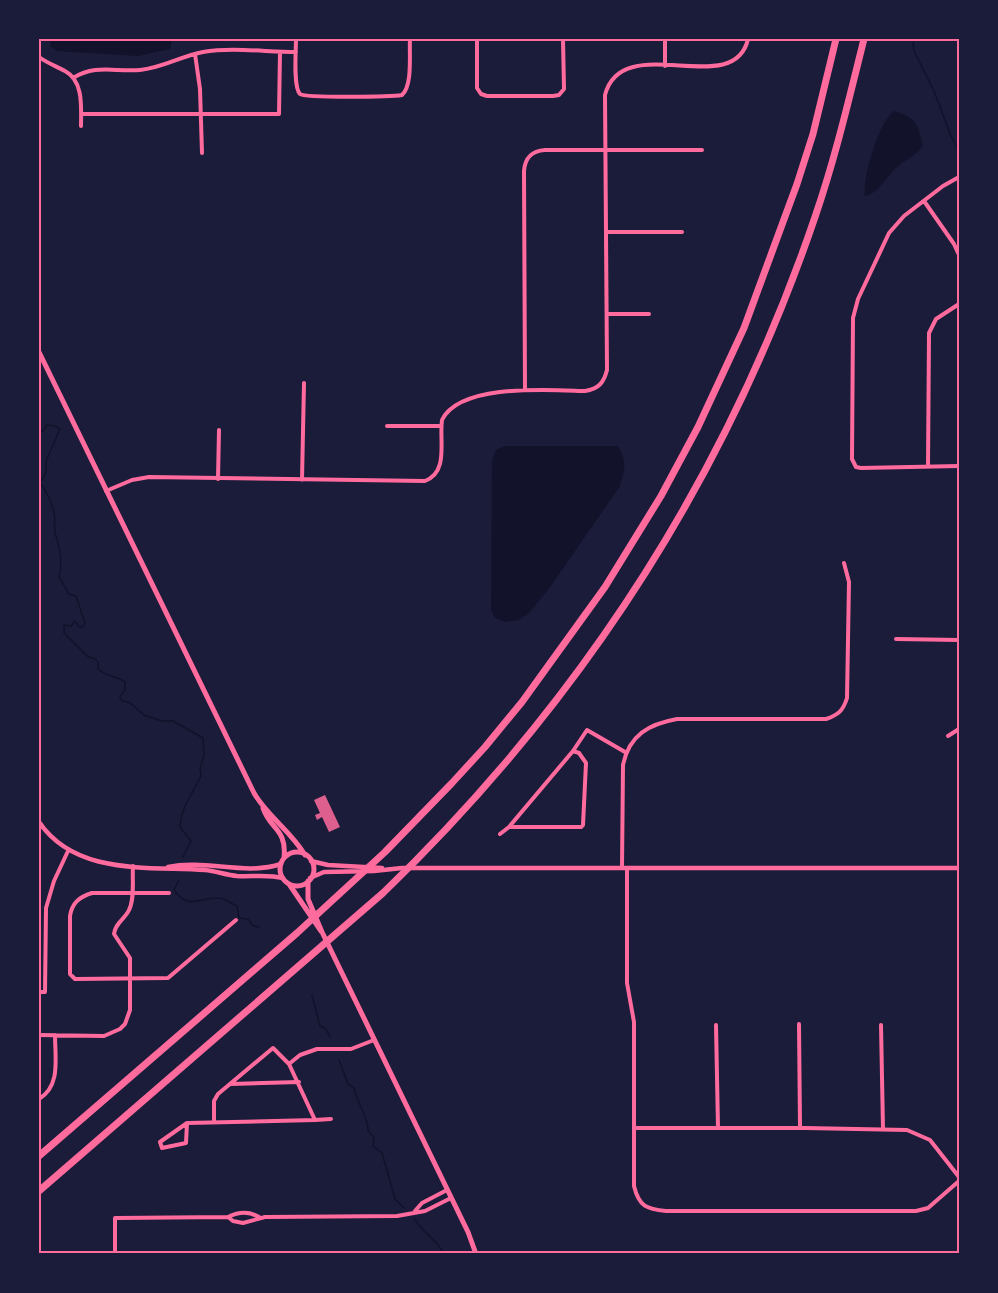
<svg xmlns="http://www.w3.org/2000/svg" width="998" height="1293" font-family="Spectral,serif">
<rect width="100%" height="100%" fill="#1b1b3a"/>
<path fill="#12122b" d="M50 39H172L170 49 138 56 57 51 51 47Z
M894 111C917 118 917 123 923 145 916 156 906 159 897 167 887 176 878 194 865 196 862 178 879 121 894 111Z
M505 446H618C627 461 625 469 620 486L548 590 528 614 519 620 505 622 495 618 491 610 492 460 496 450Z"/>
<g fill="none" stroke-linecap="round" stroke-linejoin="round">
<path stroke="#12122b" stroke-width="1.5" d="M915 39 913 43 914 51 934 91 951 136 959 151
M39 431H43L47 425 55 426 60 429 46 461V472L40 483C47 492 51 501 54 512 56 520 53 528 56 536 60 549 63 562 59 577L69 594 76 596 85 623 83 627H79L75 621 71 626 64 625V633L87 656 95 659 98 662V669C108 678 119 676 125 682V690L120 697 122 701 129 702 144 715 162 721H173L203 738 204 756 200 768 201 776 185 806 181 818 180 827 191 841 183 857
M179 880 174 890C189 911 199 897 219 898 225 898 231 904 237 906L239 918 248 919 253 926 260 927
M312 995 320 1026 326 1029 330 1037
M339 1060 348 1084 354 1088C357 1103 369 1118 368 1131L374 1137 373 1146 382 1153 395 1199 404 1208
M414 1218C422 1233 437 1239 444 1254"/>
</g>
<path fill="#dd5f8e" d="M325 795 340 827 329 832 322 817 317 820 315 815 320 813 314 800Z"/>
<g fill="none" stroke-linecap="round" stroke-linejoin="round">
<path stroke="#ff6b9d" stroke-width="4" d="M296 39C296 50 293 87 300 94 305 98 391 97 402 95 413 85 409 53 410 39
M477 39V88L481 94 487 96H553L559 95 564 89 563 39
M665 39V66
M195 54 200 89 202 153
M39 57C47 63 56 66 65 71 84 81 81 108 81 126
M73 78C96 64 114 72 140 70 163 68 181 56 203 52 232 47 266 52 296 52
M81 114H279L280 52
M959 177 943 186 904 216 889 233 858 299 853 318 852 459 856 467 861 468 959 466
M924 201 954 244 959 255
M606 232H682
M607 314H649
M525 390 524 171C525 158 531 151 545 150H702
M387 426H441
M928 466 929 333 936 319 959 304
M218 479 219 430
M302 480 304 383
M106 491 132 480 149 477 425 481C449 472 439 441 442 420 460 383 550 390 585 391 599 389 604 382 607 370L605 95C622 29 734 101 748 39
M896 639 959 640
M948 736 959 729
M510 827H581L583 825 586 763 579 753 573 751
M500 834 509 827 573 751 587 730 625 752
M622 868 623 765C629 735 649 724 677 719H826C838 715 843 711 847 698L849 582 844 563
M627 868V983L634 1022V1186C639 1207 647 1209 666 1211H916L928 1208 959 1181
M169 893H92C79 897 72 903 70 916V974L75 979 168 978 236 920
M39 992H45L46 908 54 881 68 851
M799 1024 800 1128
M716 1025 718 1128
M881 1025 883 1129
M39 1035 104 1036 120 1029 125 1024 130 1010V958L114 934C115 923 125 919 129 910 135 898 132 880 133 866
M231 1084 299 1082
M39 1099C61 1086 55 1058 55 1035
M315 1120 331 1119
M214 1122V1101L218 1094 273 1048 289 1064
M187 1123 186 1143 162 1148 160 1142 187 1123 315 1120 289 1064 300 1055 317 1049H351L374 1040
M634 1128H805L907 1130 930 1140 959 1177
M415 1211 422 1203 447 1190
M228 1217 233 1221 243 1223 265 1217 397 1216 425 1211 451 1198
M115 1254V1218L228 1217C238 1212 249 1211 259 1217"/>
<path stroke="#ff6b9d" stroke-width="4.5" d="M39 822C76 876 148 866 205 870 216 871 226 875 237 876 252 877 267 874 283 878
M311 861 328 865 382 868
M168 867C206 859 244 876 281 864
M310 878 324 872 374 871 402 868H959"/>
<path stroke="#ff6b9d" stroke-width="5" d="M39 352 254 793C267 816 291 831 305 855
M263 808C270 830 287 828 284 858
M280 869a17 17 0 1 1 34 0a17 17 0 1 1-34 0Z
M308 881V899L322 932 468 1232 476 1254
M289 884 321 931"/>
<path stroke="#ff6b9d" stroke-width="7" d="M39 1156 297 933 385 852 452 783 485 747 522 702 605 587 661 496 698 427 744 328 797 184 813 134 836 39
M39 1191 383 893C581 702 726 479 815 217 835 159 849 99 864 39"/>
</g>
<rect width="998" height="1293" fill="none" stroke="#1b1b3a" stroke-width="81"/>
<rect x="40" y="40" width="918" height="1212" fill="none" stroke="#ff6b9d" stroke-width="2"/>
</svg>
